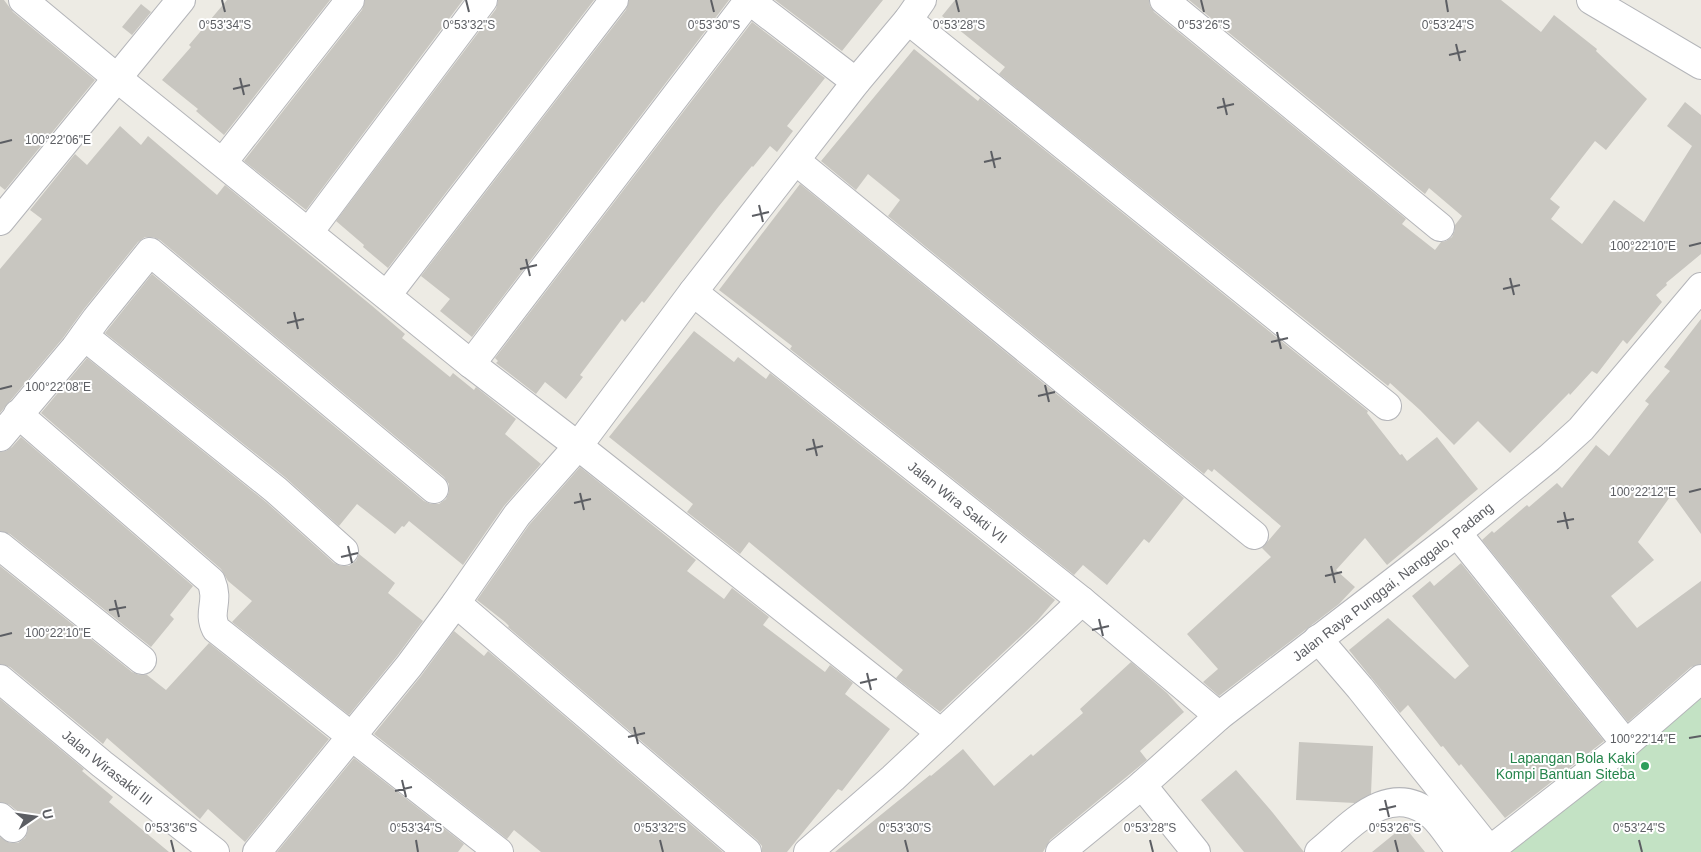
<svg xmlns="http://www.w3.org/2000/svg" width="1701" height="852" font-family="Helvetica,sans-serif">
<rect width="100%" height="100%" fill="#edebe4"/>
<path fill="#c3e2c4" d="M1701 681V852H1478Z"/>
<path fill="#c8c6c0" d="M0 0H4L13 12 95 80 5 190 0 186Z
M227 0H330L224 135 196 111 198 109 162 80 191 47 189 45Z
M365 0H463L306 210 244 161 362 10Z
M498 0H594L388 268 363 247 364 245 336 221 496 9Z
M629 0H729L472 337 440 311 450 299 421 276 626 10Z
M775 0H883L842 51Z
M955 0H1149L1150 6 1154 12 1406 219 1402 224 1435 250 1441 242 1446 241 1452 237 1455 230V225L1462 216 1429 188 1425 194 1189 0H1501L1541 32 1554 15 1597 49 1596 51 1647 99 1606 150 1595 141 1550 199 1560 207 1551 219 1582 244 1614 200 1644 222 1692 146 1667 126 1685 102 1701 115V254L1666 283 1667 285 1656 295 1662 302 1627 344 1623 340 1597 374 1592 371 1570 395 1569 393 1510 453 1478 421 1454 445 1420 410 1390 383 1388 386 999 74 1005 67 942 16Z
M141 4 151 12 132 35 122 27Z
M752 22 825 78 787 126 793 131 777 152 770 146 753 167 752 166 719 206 644 303 642 301 625 322 622 319 580 375 583 377 566 399 545 382 536 394 496 363 498 361 495 358Z
M914 49 978 101 980 98 1368 411 1367 413 1400 455 1402 454 1407 461 1437 437 1478 489 1387 565 1365 538 1336 570 1355 587 1339 604 1219 696 1203 682 1218 669 1187 634 1271 557 1262 548 1281 526 1214 469 1212 472 1208 469 1204 474 888 216 900 200 868 174 856 190 821 161Z
M120 126 141 145 148 136 217 195 225 185 371 305 405 334 402 338 450 377 453 373 474 390 476 387 516 419 505 434 541 464 504 506 463 565 409 521 404 527 402 526 395 534 357 504 339 526 286 478 105 333 152 274 424 501 431 504H439L446 499 449 492V484L444 477 160 240 153 237H145L138 242 84 309 63 338 0 413V269L42 219 30 210 75 154 87 165Z
M800 184 1184 498 1149 543 1144 539 1107 585 1083 565 1074 575 790 349 792 346 719 290Z
M1701 319V534L1672 494 1638 542 1654 560 1611 596 1637 628 1701 581V664L1691 667 1628 722 1482 540 1492 531 1494 533 1527 505 1529 507 1557 483 1562 488 1596 445 1609 456 1649 404 1645 401 1670 371 1664 367Z
M694 331 734 362 738 357 766 379 770 373 1055 600 1037 621 940 712 896 678 903 670 749 542 740 554 687 512 693 504 609 437Z
M87 358 266 502 334 563 341 566H349L356 561 359 554 395 583 388 593 423 621 397 656 349 715 232 622 252 601 228 581 221 569 41 413Z
M21 437 193 586 170 615 174 619 151 647 10 534 0 531V452L6 451 12 447Z
M580 467 696 560 687 571 724 599 732 588 769 617 763 625 825 672 830 665 853 683 845 694 890 729 842 791 838 789 787 852H762V846L757 840 508 627 509 626 505 622 477 600 529 525Z
M1461 563 1604 741 1505 818 1461 764 1459 766 1443 746 1441 747 1408 705 1400 713 1349 650 1388 618 1455 679 1469 666 1412 596 1430 581 1434 586Z
M0 566 132 672 139 675H147L166 690 209 643 329 739 245 842 208 809 200 819 107 738 103 744 10 667 0 664Z
M454 631 484 656 488 651 723 852H541L514 830 507 839 374 734 421 676Z
M1131 662 1167 693 1184 712 1140 751 1147 760 1050 840 1043 852H835L930 775 931 776 963 749 994 786 1031 754 1033 756 1083 713 1080 709Z
M0 699 84 769 82 771 113 797 109 802 169 852H0V837L10 843H18L25 838 28 830 27 822 23 816 10 805 0 802Z
M1299 742 1373 746 1371 794 1355 803 1296 800Z
M354 758 464 844 458 852H277Z
M1236 770 1273 813 1304 852H1244L1201 800Z
M1404 826 1425 852H1372Z"/>
<g fill="none" stroke-linecap="round" stroke-linejoin="round">
<g stroke="#b4b5b9" stroke-width="30">
<g id="minor">
<path d="M23 0 117 78 471 364 578 446 941 733"/>
<path d="M749 0 856 82"/>
<path d="M1164 0 1440 227"/>
<path d="M1591 0 1701 65"/>
<path d="M908 20 1387 406"/>
<path d="M796 161 1254 535"/>
<path d="M223 162 350 0"/>
<path d="M309 232 483 0"/>
<path id="s1" d="M693 292 1082 601 1219 716"/>
<path d="M387 295 614 0"/>
<path d="M84 336 276 490 344 551"/>
<path d="M471 364 749 0"/>
<path d="M18 414 211 581C220 602 207 611 216 629L351 736 499 852"/>
<path d="M0 437 75 348 96 319 150 252 434 489"/>
<path d="M1457 533 1626 744"/>
<path d="M0 546 142 660"/>
<path d="M456 603 747 852"/>
<path d="M1318 639 1360 688 1491 852"/>
<path id="s2" d="M0 679 102 764 215 852"/>
<path d="M1142 785 1196 852"/>
<path d="M0 817 13 828"/>
<path d="M1490 850 1626 744 1701 679"/>
<path d="M257 852 409 666 456 603 517 515 578 446 693 292 856 82 908 20 922 0"/>
<path d="M808 852 893 778 1082 601"/>
<path id="s3" d="M1060 852 1142 785 1219 716 1457 533 1549 458 1581 429 1701 287"/>
<path d="M1319 852C1352 825 1389 779 1433 816 1443 825 1452 841 1461 852"/>
</g>
</g>
<g stroke="#b4b5b9" stroke-width="30">
<path id="tertiary" d="M0 221 181 0"/>
</g>
<use href="#minor" stroke="#fff" stroke-width="28"/>
<use href="#tertiary" stroke="#fff" stroke-width="28"/>
</g>
<path fill="none" stroke="#5c5e63" stroke-width="2" d="M222 0 225 12M466 0 469 12M711 0 714 12M956 0 959 12M1201 0 1204 12M1446 0 1448 12M1456 44 1460 61M1449 55 1466 51M240 78 244 95M233 89 250 85M1223 98 1227 115M1217 108 1234 104M0 143 12 140M991 151 995 168M984 162 1001 158M759 205 763 222M752 216 769 212M1689 246 1701 243M526 259 530 276M520 269 537 265M1510 278 1514 295M1503 289 1520 285M294 312 298 329M287 323 304 319M1277 332 1281 349M1271 342 1288 338M1045 385 1049 402M0 389 12 386M1038 396 1055 392M813 439 817 456M806 450 823 446M1689 492 1701 489M580 493 584 510M574 503 591 499M1564 512 1568 529M1557 522 1574 519M348 546 352 563M341 557 358 553M1331 566 1335 583M1325 576 1342 572M115 600 119 617M109 610 126 607M1099 619 1103 636M1092 630 1109 626M0 636 12 633M867 673 871 690M860 683 877 679M634 727 638 744M628 737 645 733M1689 738 1701 736M402 780 406 797M395 791 412 787M1385 800 1389 817M1379 810 1396 806M171 840 174 852M416 840 418 852M660 840 663 852M905 840 908 852M1150 840 1153 852M1395 840 1398 852M1639 840 1642 852"/>
<circle fill="#2e9e5b" stroke="#fff" stroke-width="2" cx="1645" cy="766" r="5"/>
<g text-anchor="middle" stroke-width="4" stroke-linejoin="round" paint-order="stroke">
<g font-size="14" fill="#5c5e63" stroke="#fff">
<text dy="5" stroke="none"><textPath href="#s1" startOffset="338">Jalan Wira Sakti VII</textPath></text>
<text dy="5" stroke="none"><textPath href="#s3" startOffset="429">Jalan Raya Punggai, Nanggalo, Padang</textPath></text>
<text dy="5" stroke="none"><textPath href="#s2" startOffset="139">Jalan Wirasakti III</textPath></text>
</g>
<g font-size="14" fill="#27864d" stroke="#fff" text-anchor="end">
<text x="1635" y="763">Lapangan Bola Kaki<tspan x="1635" dy="16">Kompi Bantuan Siteba</tspan></text>
</g>
</g>
<g font-size="12" text-anchor="middle" fill="#5c5e63" stroke="#fff" stroke-width="4" stroke-linejoin="round" paint-order="stroke">
<text x="225" y="29">0°53'34"S</text>
<text x="469" y="29">0°53'32"S</text>
<text x="714" y="29">0°53'30"S</text>
<text x="959" y="29">0°53'28"S</text>
<text x="1204" y="29">0°53'26"S</text>
<text x="1448" y="29">0°53'24"S</text>
<text x="58" y="144">100°22'06"E</text>
<text x="1643" y="250">100°22'10"E</text>
<text x="58" y="391">100°22'08"E</text>
<text x="1643" y="496">100°22'12"E</text>
<text x="58" y="637">100°22'10"E</text>
<text x="1643" y="743">100°22'14"E</text>
<text x="171" y="832">0°53'36"S</text>
<text x="416" y="832">0°53'34"S</text>
<text x="660" y="832">0°53'32"S</text>
<text x="905" y="832">0°53'30"S</text>
<text x="1150" y="832">0°53'28"S</text>
<text x="1395" y="832">0°53'26"S</text>
<text x="1639" y="832">0°53'24"S</text>
</g>
<g transform="translate(35 817) rotate(77)" stroke="#ffffff" stroke-width="4" paint-order="stroke">
<path d="M0-4L9 19L0 12L-9 19Z" fill="#5c5e63"/>
<text y="-8" font-size="14" font-weight="bold" text-anchor="middle" fill="#5c5e63">U</text>
</g>
</svg>
